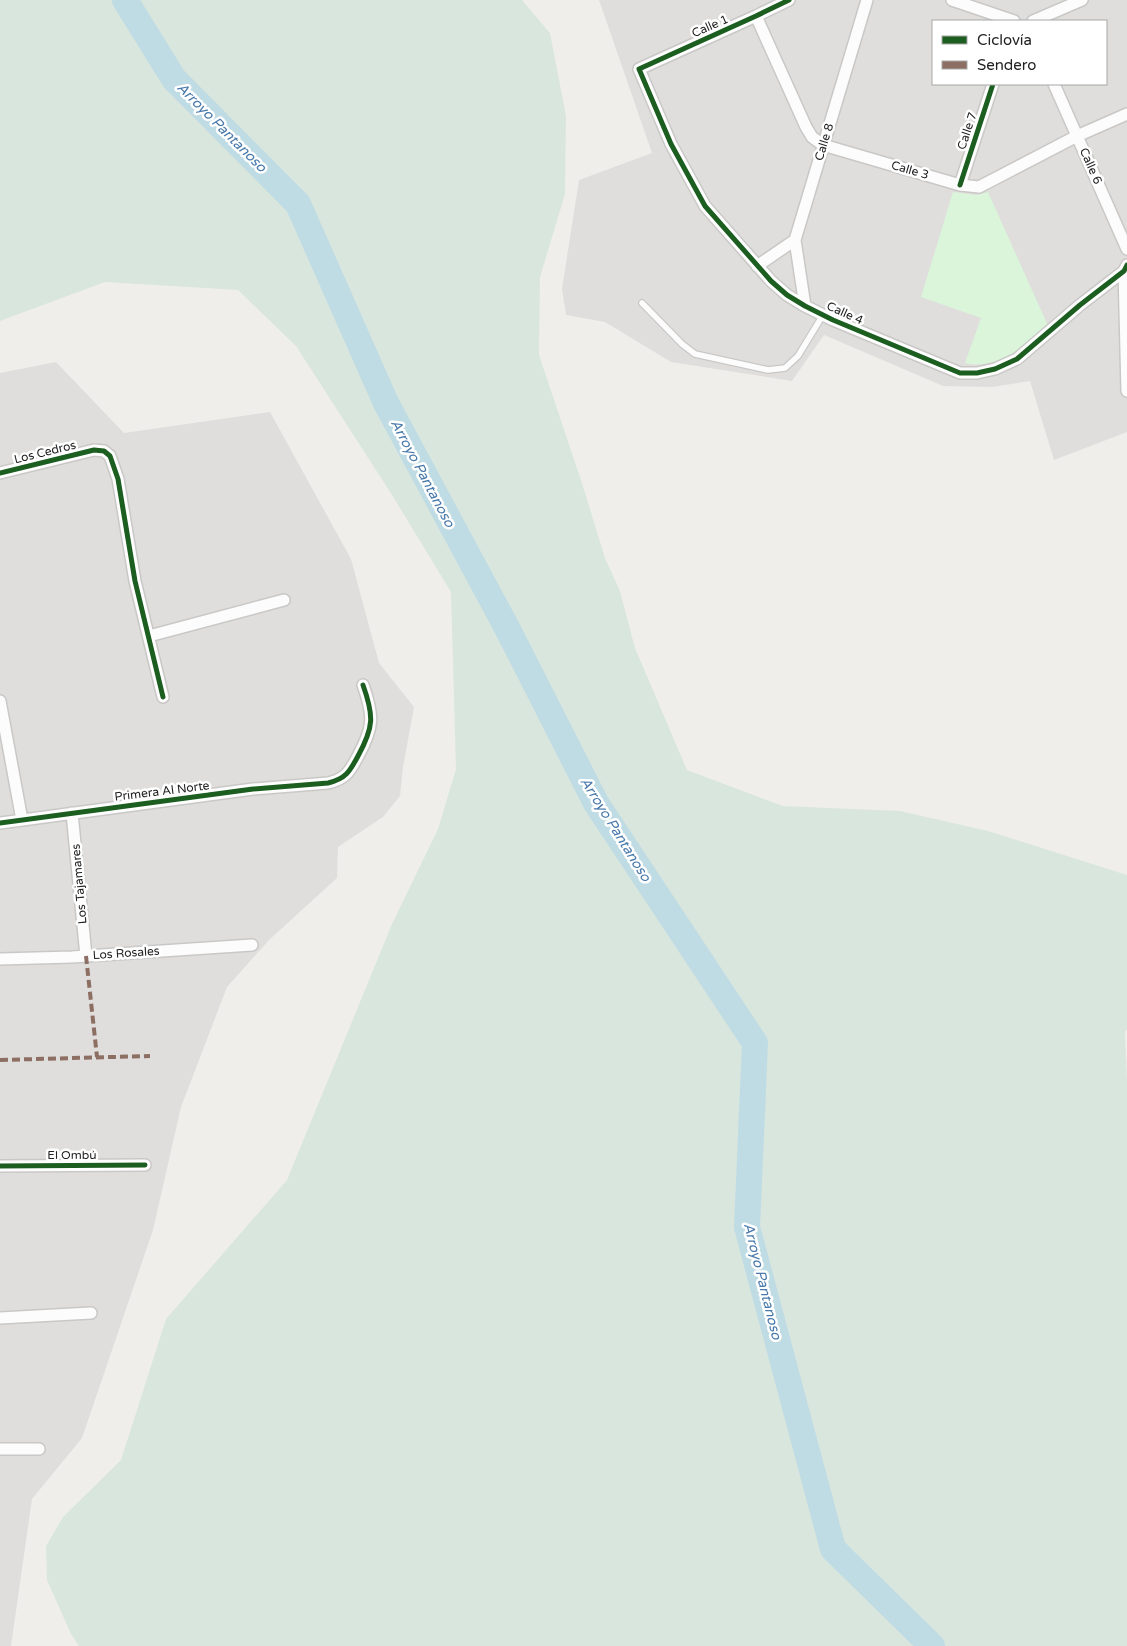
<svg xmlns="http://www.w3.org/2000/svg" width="1127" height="1646" font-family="'Varela Round',sans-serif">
<rect width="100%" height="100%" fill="#f0eeeb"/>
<path fill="#dfdedc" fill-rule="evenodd" d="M599 0H1127V432L1054 460 1030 381 992 387 943 386 824 335 792 381 671 362 605 322 566 315 562 289 579 180 652 153ZM933 21H1106V84H933Z
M56 362 124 433 270 412 351 559 379 663 414 707 403 767 400 796 383 817 338 847 337 878 269 940 227 987 181 1107 153 1230 82 1438 32 1499 11 1646H0V373Z"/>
<path fill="#d9e6de" d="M0 0H522L550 33 566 116 565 194 540 277 539 355 582 483 605 558 620 591 635 648 687 770 783 806 900 811 988 831 1127 875V1029L1125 1032 1127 1081V1646H79L71 1634 47 1580 46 1546 63 1517 121 1460 166 1319 287 1180 392 924 438 829 456 769 451 592 392 495 296 346 238 290 105 282 0 321Z"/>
<path fill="#daf5da" d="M953 192 977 195 988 192 1049 328C1026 345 995 371 965 363L981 318 921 297Z"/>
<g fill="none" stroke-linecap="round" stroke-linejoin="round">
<path stroke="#bfdbe3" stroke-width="26" d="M125 0 174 79 298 204 386 403 506 626 596 803 755 1043 747 1227 833 1549 932 1646"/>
<g stroke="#c9c8c7" stroke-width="8">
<path id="service" d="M642 303 682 344 695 354 768 370 785 368 798 356 823 315"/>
</g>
<g stroke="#c9c8c7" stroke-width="14">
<path id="minor" d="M789 0 756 16 639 69 671 144 705 206 771 281 787 295 805 306 833 320 960 373H977L995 369 1017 359 1080 305 1124 271 1127 265
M952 0 1014 21
M756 16 806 127 812 137 823 145 960 185 979 187 1077 136 1127 114
M1033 21 1082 0
M1054 84 1127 249
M960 185 993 84
M795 240 805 306
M757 266 795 240 867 0
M1124 271 1127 391
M0 473 94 450 104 451 110 456 118 479 135 581 163 697
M149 636 284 600
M0 701 22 820
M72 813 86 956
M0 823 253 789 328 783C346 779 350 771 358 756 374 727 374 716 363 685
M0 959 72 957 252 945
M0 1166 145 1165
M0 1318 91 1313
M0 1449H39"/>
</g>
<use href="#service" stroke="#fdfcfc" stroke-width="5.5"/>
<use href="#minor" stroke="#fdfcfc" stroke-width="11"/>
<path stroke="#8d6e63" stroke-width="4" stroke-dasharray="8 4" stroke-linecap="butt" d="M86 956 97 1057
M0 1060 150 1056"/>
<g stroke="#fff" stroke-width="8">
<path id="cycleway" d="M789 0 756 16 639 69 671 144 705 206 771 281 787 295 805 306 833 320 960 373H977L995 369 1017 359 1080 305 1124 271 1127 265
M960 185 993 84
M0 473 94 450 104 451 110 456 118 479 135 581 163 697
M0 823 253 789 328 783C346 779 350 771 358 756 374 727 374 716 363 685
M0 1166 145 1165"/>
</g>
<use href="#cycleway" stroke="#1b5e20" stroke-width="5"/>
</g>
<g text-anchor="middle" stroke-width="5" stroke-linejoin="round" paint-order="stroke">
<g font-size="12" fill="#222" stroke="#fff">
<text transform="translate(710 26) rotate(-24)" y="4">Calle 1</text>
<text transform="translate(967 131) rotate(-72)" y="4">Calle 7</text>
<text transform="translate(824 142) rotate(-73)" y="4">Calle 8</text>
<text transform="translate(1091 166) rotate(66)" y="4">Calle 6</text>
<text transform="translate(910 170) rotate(16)" y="4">Calle 3</text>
<text transform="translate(845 313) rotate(24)" y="4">Calle 4</text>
<text transform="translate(45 452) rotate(-14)" y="4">Los Cedros</text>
<text transform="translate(162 791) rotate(-7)" y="4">Primera Al Norte</text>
<text transform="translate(79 884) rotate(-95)" y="4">Los Tajamares</text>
<text transform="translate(126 953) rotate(-4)" y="4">Los Rosales</text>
<text x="72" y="1159">El Ombú</text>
</g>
<g font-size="14" font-style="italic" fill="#4a7aab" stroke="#fff">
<text transform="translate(222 127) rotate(45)" y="5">Arroyo Pantanoso</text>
<text transform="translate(423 473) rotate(62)" y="5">Arroyo Pantanoso</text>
<text transform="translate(616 829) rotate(58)" y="5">Arroyo Pantanoso</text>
<text transform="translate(763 1281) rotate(76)" y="5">Arroyo Pantanoso</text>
</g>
</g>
<rect x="932" y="20" width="175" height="65" fill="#ffffff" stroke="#a7a7a7"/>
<rect x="942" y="36" width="25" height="8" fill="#1b5e20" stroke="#a7a7a7"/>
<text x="977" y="45" font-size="15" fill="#222222">Ciclovía</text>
<rect x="942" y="61" width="25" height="8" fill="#8d6e63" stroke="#a7a7a7"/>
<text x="977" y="70" font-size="15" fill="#222222">Sendero</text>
</svg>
